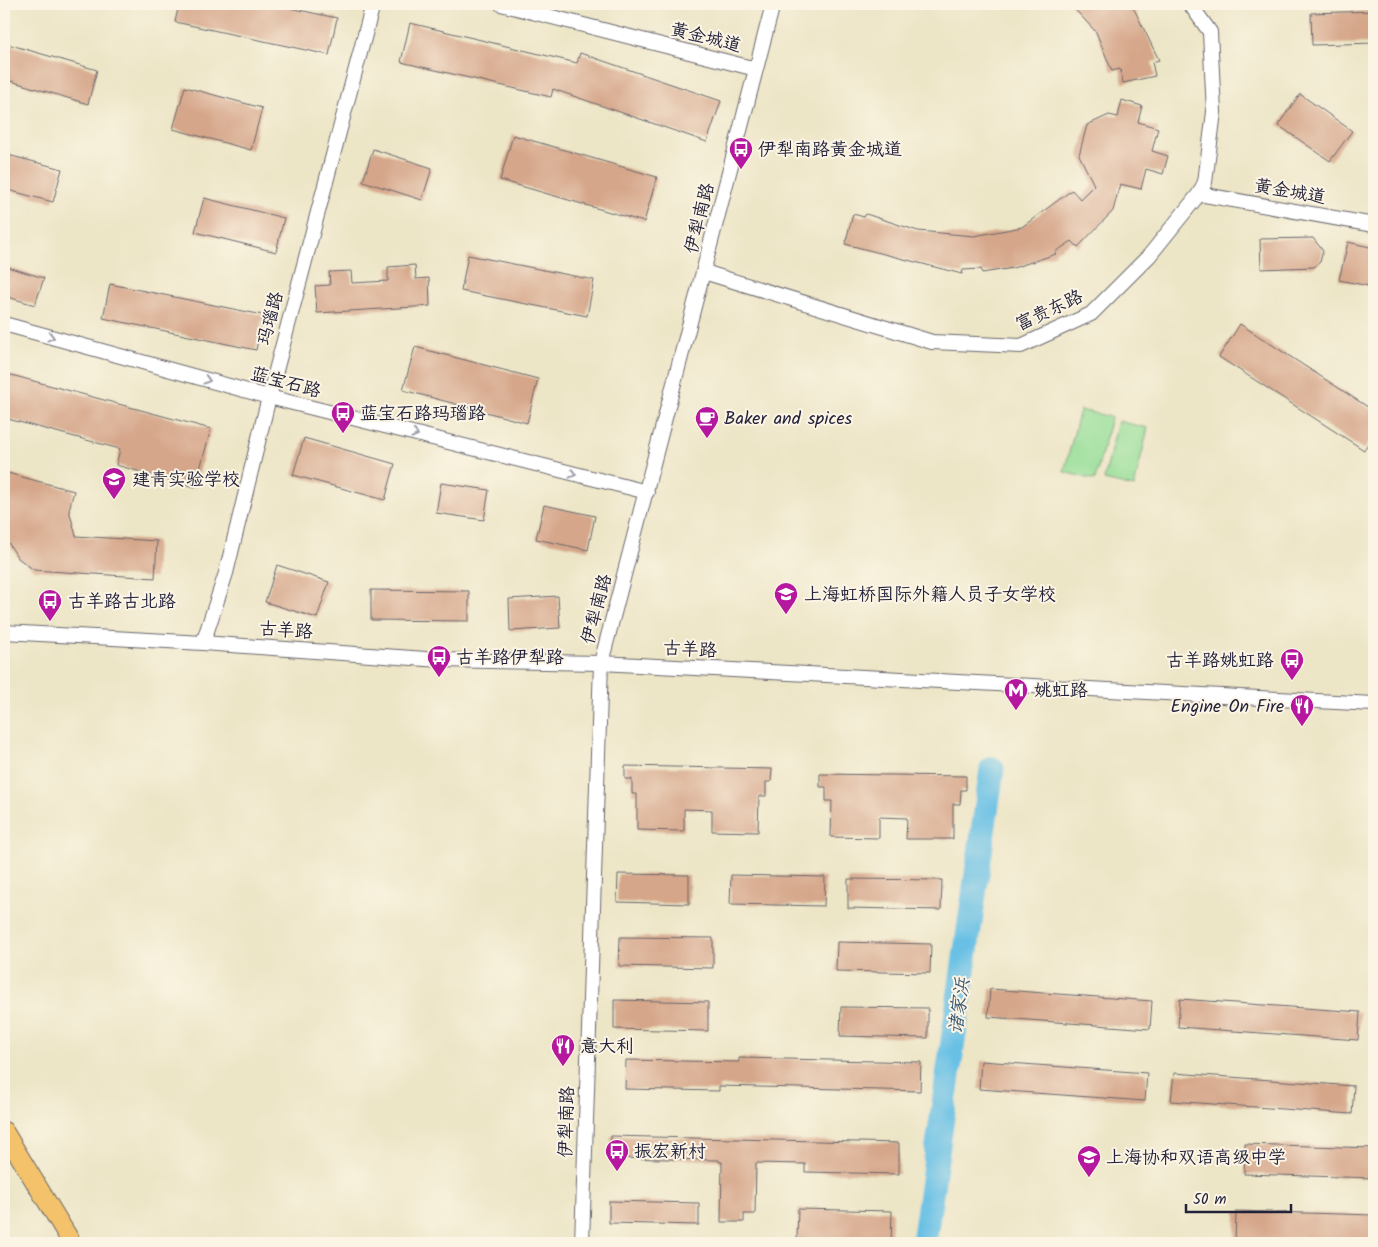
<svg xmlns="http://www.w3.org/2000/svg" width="1378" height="1247" font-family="Kalam,'LXGW WenKai TC',sans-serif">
<rect width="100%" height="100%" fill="#fcf5e5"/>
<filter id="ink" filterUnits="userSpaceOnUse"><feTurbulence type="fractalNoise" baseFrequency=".02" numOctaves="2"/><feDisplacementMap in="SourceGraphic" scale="10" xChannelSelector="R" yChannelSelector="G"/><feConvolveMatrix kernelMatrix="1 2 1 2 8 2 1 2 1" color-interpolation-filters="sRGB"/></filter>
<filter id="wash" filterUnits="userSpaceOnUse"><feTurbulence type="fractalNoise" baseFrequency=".0096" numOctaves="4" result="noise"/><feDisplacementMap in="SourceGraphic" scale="20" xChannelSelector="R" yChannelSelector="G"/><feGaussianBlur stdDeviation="1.12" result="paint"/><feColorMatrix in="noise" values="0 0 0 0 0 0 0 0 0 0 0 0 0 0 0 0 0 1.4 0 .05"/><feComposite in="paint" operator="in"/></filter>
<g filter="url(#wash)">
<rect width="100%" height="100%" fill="#ece5c6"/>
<path fill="#97de98" stroke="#5c806a" d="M1080 410 1111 417 1095 480 1064 472Z
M1118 421 1148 428 1134 487 1104 480Z"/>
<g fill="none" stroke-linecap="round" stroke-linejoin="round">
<path stroke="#68c0e5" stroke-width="25" d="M924 1243 992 769"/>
</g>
<g id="blocks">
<path fill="#d5a689" d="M179 4H270L337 18 329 55 175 22Z
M1070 4H1129L1135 11 1159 60 1152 62 1155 76 1123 83 1120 69 1112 71 1096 32Z
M1374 11V43L1312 45 1311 13Z
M410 23 577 63 580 53 721 101 707 142 553 89 551 97 401 62Z
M4 43 97 70 88 104 4 79Z
M185 87 262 108 251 150 173 129Z
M1300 94 1352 131 1330 161 1278 125Z
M1122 100 1142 106 1138 122 1158 128 1152 151 1168 156 1163 174 1146 169 1141 189 1120 184 1113 211 1078 247 1072 241 1055 252 1056 254 1013 268 982 273 981 269 963 270 962 274 845 244 853 214 864 217 866 214 918 231 974 236 1022 227 1072 190 1080 199 1094 185 1079 155 1087 125 1109 115 1118 117Z
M513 135 657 177 644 222 500 180Z
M373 149 432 168 422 200 363 181Z
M4 154 62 169 53 202 4 189Z
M204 198 284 218 276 252 195 232Z
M1313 238 1323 251 1320 262 1314 267 1261 269 1260 239Z
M1348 242 1374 248V287L1339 280Z
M468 255 594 280 587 316 461 291Z
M415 265 416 279 429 278 430 306 317 313 315 286 330 285 329 272 351 271 352 283 388 281V267Z
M4 266 44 278 35 305 4 296Z
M110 284 263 315 256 350 103 318Z
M1240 324 1374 411V434L1364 450 1219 357Z
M415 347 538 379 527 423 403 390Z
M4 373 211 429 195 487 116 465 120 449 4 418Z
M304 438 395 464 385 500 293 475Z
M4 472 74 491 69 510 76 536 157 541 155 578 34 570 18 558 4 536Z
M441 483 489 490 484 520 436 513Z
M544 505 595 516 588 550 536 539Z
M277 565 329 582 317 618 265 602Z
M371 590 469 591V621L371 620Z
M558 596 560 628 510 631 509 599Z
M625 766 772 769 771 782H766V796H759L758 832 712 831V810L684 809V831L637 830V794H632V779H625Z
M820 774 966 776V790H961L960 804H953V839H906L907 818 879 817V838L831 837 832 801H826V787H820Z
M618 874 689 875V904L617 902Z
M731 875 825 877 824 906 730 904Z
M848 879 942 880 941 910 848 908Z
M620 937 713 938V968L619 966Z
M837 942 931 944 930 973 836 971Z
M990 989 1152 1001 1150 1029 988 1017Z
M1180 999 1360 1012 1358 1040 1178 1027Z
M614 1000 708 1002V1031L614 1029Z
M841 1007 928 1008V1038L840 1036Z
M739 1058 921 1062 920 1091 719 1086V1091L625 1089 626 1060 739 1062Z
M981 1061 1147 1073 1145 1101 979 1089Z
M1174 1073 1354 1086 1352 1114 1171 1101Z
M611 1136 899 1143V1174L805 1172V1164L756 1163 755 1214H744V1222H721L722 1162H719V1160L611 1158Z
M1245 1144 1374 1148V1178L1244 1174Z
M609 1201 699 1203V1225L609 1223Z
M798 1209 892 1211 891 1241 797 1239Z
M1236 1211 1374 1215V1243L1235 1241Z"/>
</g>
</g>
<g filter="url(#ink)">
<use href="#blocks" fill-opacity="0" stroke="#69666c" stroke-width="1"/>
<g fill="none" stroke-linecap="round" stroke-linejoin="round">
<g stroke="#69666c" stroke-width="16">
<path id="minor" d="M501 4 756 69
M1199 194 1374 225
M704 272 932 342 1021 346 1091 314 1149 256 1199 194 1205 182 1214 112 1210 32 1190 4
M4 324 269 397 647 492
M4 632 203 643 440 660 601 663 1374 704
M203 643 226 573 269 397 373 4
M582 1243 601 663 773 4"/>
</g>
<g stroke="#69666c" stroke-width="20">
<path id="major" d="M4 1131 72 1243"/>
</g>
<use href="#minor" stroke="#fff" stroke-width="14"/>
<use href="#major" stroke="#f3c26a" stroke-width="18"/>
</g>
<defs><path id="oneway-chevron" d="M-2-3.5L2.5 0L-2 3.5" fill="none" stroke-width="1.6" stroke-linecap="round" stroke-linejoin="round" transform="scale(1.25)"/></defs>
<g stroke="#9c9ca7">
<use href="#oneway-chevron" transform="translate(51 337) rotate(15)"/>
<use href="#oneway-chevron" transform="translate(207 380) rotate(15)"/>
<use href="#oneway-chevron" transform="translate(415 434) rotate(14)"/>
<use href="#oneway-chevron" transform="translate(573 474) rotate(14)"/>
</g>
</g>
<defs>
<g id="bus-pin" transform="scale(1.25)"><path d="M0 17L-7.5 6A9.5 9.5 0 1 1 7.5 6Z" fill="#b5179e" stroke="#fcf5e5"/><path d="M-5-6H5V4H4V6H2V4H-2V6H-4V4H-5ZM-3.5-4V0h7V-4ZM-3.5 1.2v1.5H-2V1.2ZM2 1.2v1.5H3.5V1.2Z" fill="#fff"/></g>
<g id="cafe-pin" transform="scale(1.25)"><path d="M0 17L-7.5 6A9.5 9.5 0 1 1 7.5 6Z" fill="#b5179e" stroke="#fcf5e5"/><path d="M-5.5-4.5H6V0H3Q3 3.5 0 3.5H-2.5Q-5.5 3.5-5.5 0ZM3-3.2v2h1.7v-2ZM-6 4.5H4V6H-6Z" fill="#fff"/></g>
<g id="school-pin" transform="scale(1.25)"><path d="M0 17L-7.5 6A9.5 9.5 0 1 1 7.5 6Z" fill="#b5179e" stroke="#fcf5e5"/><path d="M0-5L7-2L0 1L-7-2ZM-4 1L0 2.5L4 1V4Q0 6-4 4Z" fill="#fff"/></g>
<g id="metro-pin" transform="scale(1.25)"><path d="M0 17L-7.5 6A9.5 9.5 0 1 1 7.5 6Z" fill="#b5179e" stroke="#fcf5e5"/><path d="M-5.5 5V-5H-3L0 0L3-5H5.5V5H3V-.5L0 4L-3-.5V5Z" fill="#fff"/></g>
<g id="restaurant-pin" transform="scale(1.25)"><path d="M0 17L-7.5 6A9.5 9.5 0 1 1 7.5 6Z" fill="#b5179e" stroke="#fcf5e5"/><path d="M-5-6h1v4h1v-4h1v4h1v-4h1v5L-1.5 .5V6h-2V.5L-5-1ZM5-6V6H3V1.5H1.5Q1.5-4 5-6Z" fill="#fff"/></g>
</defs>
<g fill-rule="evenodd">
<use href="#bus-pin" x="741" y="149"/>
<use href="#bus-pin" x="343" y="413"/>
<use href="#cafe-pin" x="707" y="418"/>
<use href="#school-pin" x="114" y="479"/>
<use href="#school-pin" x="786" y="594"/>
<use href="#bus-pin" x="50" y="601"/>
<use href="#bus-pin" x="439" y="657"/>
<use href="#bus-pin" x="1292" y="660"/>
<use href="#metro-pin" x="1016" y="690"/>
<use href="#restaurant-pin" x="1302" y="706"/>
<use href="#restaurant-pin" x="563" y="1046"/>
<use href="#bus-pin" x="617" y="1151"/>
<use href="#school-pin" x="1089" y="1157"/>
</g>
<g text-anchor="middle" stroke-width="4" stroke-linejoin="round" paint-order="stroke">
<g font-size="18" fill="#22223b" stroke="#fcf5e5">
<text transform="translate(706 37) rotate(14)" y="6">黄金城道</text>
<text transform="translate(1290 191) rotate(10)" y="6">黄金城道</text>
<text transform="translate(699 218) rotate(-76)" y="6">伊犁南路</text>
<text transform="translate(1049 310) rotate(-25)" y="6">富贵东路</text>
<text transform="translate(270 318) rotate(-75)" y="6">玛瑙路</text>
<text transform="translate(286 382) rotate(15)" y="6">蓝宝石路</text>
<text transform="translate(596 609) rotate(-75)" y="6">伊犁南路</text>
<text transform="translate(286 630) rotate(4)" y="6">古羊路</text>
<text transform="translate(690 649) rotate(3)" y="6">古羊路</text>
<text transform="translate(566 1122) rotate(-88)" y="6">伊犁南路</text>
</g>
<g font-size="18" fill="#22223b" stroke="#fcf5e5" text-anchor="start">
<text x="758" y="155">伊犁南路黄金城道</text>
<text x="360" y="419">蓝宝石路玛瑙路</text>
<text x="724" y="424">Baker and spices</text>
<text x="132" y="485">建青实验学校</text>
<text x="804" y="600">上海虹桥国际外籍人员子女学校</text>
<text x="68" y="607">古羊路古北路</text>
<text x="456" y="663">古羊路伊犁路</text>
<text x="1274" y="666" text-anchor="end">古羊路姚虹路</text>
<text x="1034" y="696">姚虹路</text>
<text x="1284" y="712" text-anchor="end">Engine On Fire</text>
<text x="580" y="1052">意大利</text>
<text x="634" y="1157">振宏新村</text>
<text x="1106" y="1163">上海协和双语高级中学</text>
</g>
<g font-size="19" font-style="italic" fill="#3a5976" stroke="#fcf5e5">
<text transform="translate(958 1006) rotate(-82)" y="7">诸家浜</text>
</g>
</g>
<rect width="1378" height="1247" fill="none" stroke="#fcf5e5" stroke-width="20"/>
<path d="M1186 1204v8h105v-8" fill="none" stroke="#22223b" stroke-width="2.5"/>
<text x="1193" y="1204" font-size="15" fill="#22223b" stroke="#fcf5e5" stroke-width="4" paint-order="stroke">50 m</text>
</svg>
